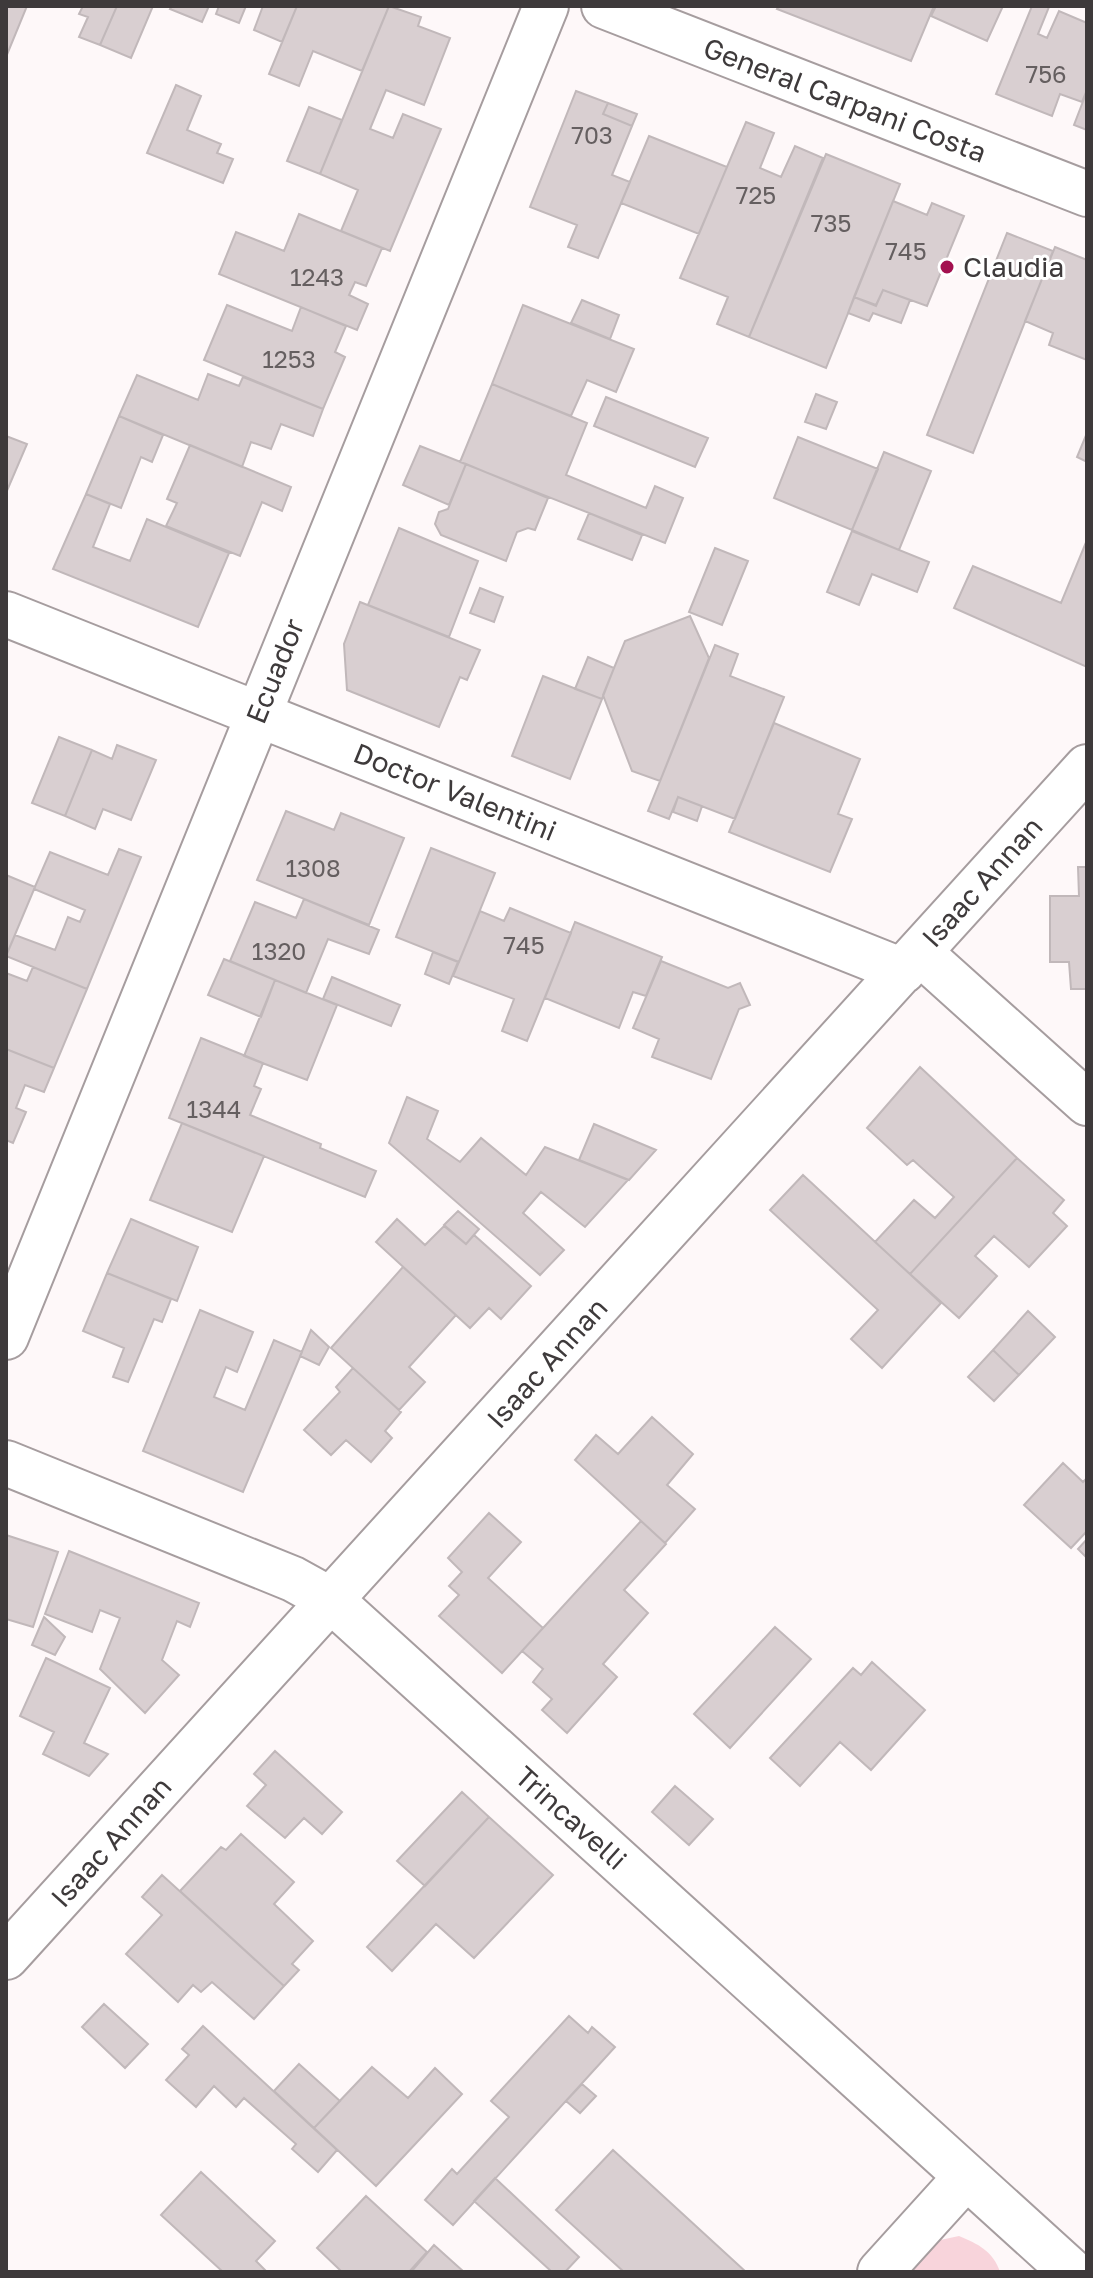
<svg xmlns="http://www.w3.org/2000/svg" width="1093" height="2278" font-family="'Golos Text',sans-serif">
<rect width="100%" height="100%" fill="#fef8f9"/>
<path fill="#f8d4db" d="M959 2236C978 2244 993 2251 1000 2272H898L931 2242Z"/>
<path fill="#d9cfd1" stroke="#c1b8ba" stroke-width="2" d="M6 6H27L6 57Z
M83 6H117L100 45 79 37 88 17 79 14Z
M117 6H153L131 58 100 45Z
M172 6H209L202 22 170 9Z
M219 6H246L239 23 216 14Z
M263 6H297L282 42 254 30Z
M297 6H389L362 71 313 51 299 86 269 74Z
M389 6 421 17 418 26 450 38 424 105 386 90 370 129 393 138 403 114 441 129 390 251 341 231 358 190 320 174Z
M779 6H934L911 61 777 9Z
M936 6H1003L987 41 931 16Z
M1032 6 1049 7 1038 34 1047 38 1059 11 1087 23V90L1082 102 1060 94 1052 116 996 94Z
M176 85 201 96 187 130 221 144 217 153 233 159 223 183 147 153Z
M576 91 608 103 603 114 632 126 612 175 630 182 598 258 568 247 577 225 530 207Z
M1087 91V130L1074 125Z
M608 103 637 114 632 126 603 114Z
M309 107 342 120 320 174 287 161Z
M746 122 774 133 760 168 781 177 795 146 823 158 749 337 717 324 728 297 680 278Z
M649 136 727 167 699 234 621 203Z
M826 154 900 184 826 368 749 337Z
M893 201 927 215 932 203 964 216 927 306 883 290 876 305 854 297Z
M299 214 382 248 366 286 355 282 349 295 368 304 357 330 219 274 236 232 284 251Z
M1007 233 1053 251 973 453 927 435Z
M1055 247 1087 260V360L1049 345 1053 333 1025 321Z
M883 290 910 300 901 323 873 313 869 321 848 313 854 297 876 306Z
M582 300 619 315 610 339 571 323Z
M227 305 292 331 301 307 346 326 335 352 345 357 323 409 204 360Z
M523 305 634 349 616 392 587 380 571 416 492 384Z
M208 374 239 386 243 377 323 409 313 436 281 424 271 449 251 442 242 467 119 416 137 375 198 400Z
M492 384 587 423 566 475 646 508 655 486 683 498 665 543 460 462Z
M816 394 837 402 826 429 805 422Z
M606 397 708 438 695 467 594 426Z
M119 416 163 435 152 462 141 457 121 508 86 494Z
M1087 433V462L1077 457Z
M6 436 27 444 6 493Z
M798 437 878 469 852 530 774 498Z
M190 445 291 487 282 511 262 502 240 556 166 526 177 503 167 499Z
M420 446 466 464 449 505 403 485Z
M884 452 931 471 899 550 852 530Z
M466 464 548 498 535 530 528 528 517 532 506 561 441 535 435 524 439 512 448 509Z
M86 494 110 504 93 547 130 561 147 519 229 553 198 627 53 569Z
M589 513 642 535 632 560 578 539Z
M399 528 478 561 449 637 368 605Z
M852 531 929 562 917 592 872 574 859 605 827 592Z
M1087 540V667L954 608 973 566 1061 603Z
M715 548 748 561 722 625 689 612Z
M480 588 503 597 494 622 470 613Z
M360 602 480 650 467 680 460 677 439 727 347 690 344 644Z
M690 616 709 658 660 781 632 771 603 695 625 641Z
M715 645 738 654 730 676 784 697 735 819 678 797 669 819 648 811Z
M588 657 614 668 602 699 575 689Z
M543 676 602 699 570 779 512 756Z
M774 723 860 759 838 814 852 819 830 872 729 832Z
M59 737 92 750 65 816 32 803Z
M117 745 156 760 131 820 103 809 95 829 65 816 92 750 112 759Z
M678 797 702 806 697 821 673 812Z
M286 811 334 830 341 813 404 838 369 925 257 880Z
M431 848 495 873 459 962 396 937Z
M119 849 141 857 87 989 6 956 15 935 55 950 68 917 80 922 85 910 34 889 50 852 108 875Z
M1078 867H1087V989H1071L1069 962H1050V896H1079Z
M6 875 35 887 6 956Z
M304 899 379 930 369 954 328 939 306 993 230 961 255 902 296 918Z
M510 908 571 933 527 1041 502 1031 514 999 453 976 480 911 504 921Z
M575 922 662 957 646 996 633 992 619 1028 545 998Z
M433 952 458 962 449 984 425 974Z
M224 959 275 980 261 1017 208 995Z
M661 961 728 988 740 983 750 1005 739 1009 711 1079 652 1057 659 1039 633 1028Z
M33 967 87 989 54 1068 6 1049V973L27 981Z
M332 977 400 1005 391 1026 323 999Z
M275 980 337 1005 307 1080 244 1056Z
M201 1038 263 1063 254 1086 261 1089 250 1115 321 1144 320 1148 376 1171 365 1197 169 1118Z
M6 1049 54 1068 44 1092 25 1085 16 1108 26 1112 13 1143 6 1140Z
M920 1067 1017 1158 910 1274 875 1242 914 1200 935 1218 954 1197 913 1160 907 1165 867 1128Z
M407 1097 438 1111 427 1139 460 1162 481 1138 526 1175 545 1147 628 1180 585 1227 541 1192 523 1213 564 1250 540 1275 389 1143Z
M182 1123 264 1156 232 1232 150 1200Z
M594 1124 656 1150 629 1180 579 1160Z
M1017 1158 1064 1200 1053 1213 1067 1226 1029 1267 994 1236 975 1256 997 1276 959 1318 910 1274Z
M803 1175 941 1303 882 1368 851 1339 878 1310 770 1210Z
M458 1211 479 1229 466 1244 444 1225Z
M131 1219 198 1247 177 1301 107 1273Z
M397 1219 425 1245 444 1226 466 1244 474 1235 531 1286 501 1319 489 1308 470 1328 376 1242Z
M403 1267 456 1315 409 1367 425 1382 399 1410 331 1348Z
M107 1273 171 1299 162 1322 154 1319 128 1382 113 1377 124 1348 83 1331Z
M200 1310 253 1332 237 1372 226 1367 214 1397 245 1410 274 1340 302 1352 243 1492 143 1451Z
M1028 1311 1055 1337 1019 1375 993 1350Z
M311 1330 329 1347 319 1365 300 1356Z
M993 1350 1019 1375 994 1401 968 1377Z
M353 1368 401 1412 385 1431 392 1438 371 1462 346 1440 331 1455 304 1430 340 1392 336 1387Z
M652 1417 693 1454 667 1485 695 1509 665 1543 575 1460 596 1435 618 1454Z
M1063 1463 1083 1482 1087 1478V1531L1071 1548 1024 1505Z
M489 1513 521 1542 488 1578 543 1628 502 1673 439 1616 459 1595 449 1586 462 1572 448 1558Z
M641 1521 666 1544 624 1590 648 1613 603 1664 617 1677 567 1733 542 1710 552 1699 533 1682 543 1669 522 1651Z
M6 1535 58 1552 33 1627 6 1619Z
M1087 1539V1558L1078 1549Z
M69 1551 199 1603 190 1627 177 1621 162 1660 179 1675 145 1713 100 1669 120 1618 100 1610 92 1632 45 1614Z
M44 1617 65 1637 55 1655 32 1645Z
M775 1627 811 1659 730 1748 694 1714Z
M46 1658 110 1688 84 1743 108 1754 89 1776 43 1754 54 1732 20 1716Z
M872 1662 925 1710 871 1770 840 1742 800 1786 770 1758 853 1668 861 1675Z
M275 1751 342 1812 322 1834 304 1818 285 1838 247 1806 266 1785 254 1774Z
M675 1786 713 1819 689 1845 652 1812Z
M462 1792 489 1817 425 1886 397 1861Z
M489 1817 553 1875 474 1958 436 1924 392 1971 367 1947Z
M241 1834 294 1882 274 1904 313 1941 292 1964 299 1970 284 1986 180 1891 221 1847 226 1850Z
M162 1875 284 1986 254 2019 212 1982 201 1992 193 1985 178 2002 126 1954 162 1915 142 1897Z
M104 2004 148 2044 125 2068 82 2027Z
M569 2016 588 2033 592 2027 615 2047 453 2225 425 2200 452 2169 457 2174 509 2117 491 2101Z
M203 2026 337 2150 318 2172 292 2149 296 2144 244 2098 236 2107 214 2086 196 2107 166 2080 189 2055 182 2049Z
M299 2064 340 2101 314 2128 274 2091Z
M372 2067 408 2098 435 2068 462 2094 376 2186 314 2128Z
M582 2084 596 2096 580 2113 566 2101Z
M613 2150 746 2272H624L556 2210Z
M201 2172 275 2241 256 2261 267 2272H223L161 2215Z
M495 2178 579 2257 565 2272H552L474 2201Z
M366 2196 427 2252 409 2272H342L317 2248Z
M434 2245 464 2272H411Z"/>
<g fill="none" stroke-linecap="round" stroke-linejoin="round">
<g stroke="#a69d9f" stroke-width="48">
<path id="minor" d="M604 6 1087 194
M6 614 903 971
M919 952 1087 1103
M6 1337 546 6
M6 1463 293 1579 331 1600 1072 2272
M6 1957 1087 767
M880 2272 966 2177"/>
</g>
<use href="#minor" stroke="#fff" stroke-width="44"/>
</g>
<circle fill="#a3104f" stroke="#fff" stroke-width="3" cx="947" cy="267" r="8"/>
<g text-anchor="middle" stroke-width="6" stroke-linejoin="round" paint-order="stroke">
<g font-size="24" fill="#655f60">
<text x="1046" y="83">756</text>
<text x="592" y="144">703</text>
<text x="756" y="204">725</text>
<text x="831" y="232">735</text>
<text x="906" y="260">745</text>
<text x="317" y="286">1243</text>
<text x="289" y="368">1253</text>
<text x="313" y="877">1308</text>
<text x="524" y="954">745</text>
<text x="279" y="960">1320</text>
<text x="214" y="1118">1344</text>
</g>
<g font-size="28" fill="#3e3a3b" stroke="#fff">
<text transform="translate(845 100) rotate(21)" y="10">General Carpani Costa</text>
<text transform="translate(275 671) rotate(-68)" y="10">Ecuador</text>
<text transform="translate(455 792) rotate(22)" y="10">Doctor Valentini</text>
<text transform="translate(982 882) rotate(-48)" y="10">Isaac Annan</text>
<text transform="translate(547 1363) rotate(-48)" y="10">Isaac Annan</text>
<text transform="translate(571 1818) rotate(42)" y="10">Trincavelli</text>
<text transform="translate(111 1842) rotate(-48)" y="10">Isaac Annan</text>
</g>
<g font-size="28" fill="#3e3a3b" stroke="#fff" text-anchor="start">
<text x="963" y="277">Claudia</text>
</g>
</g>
<rect width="1093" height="2278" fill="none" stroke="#3e3a3b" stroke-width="16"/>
</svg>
